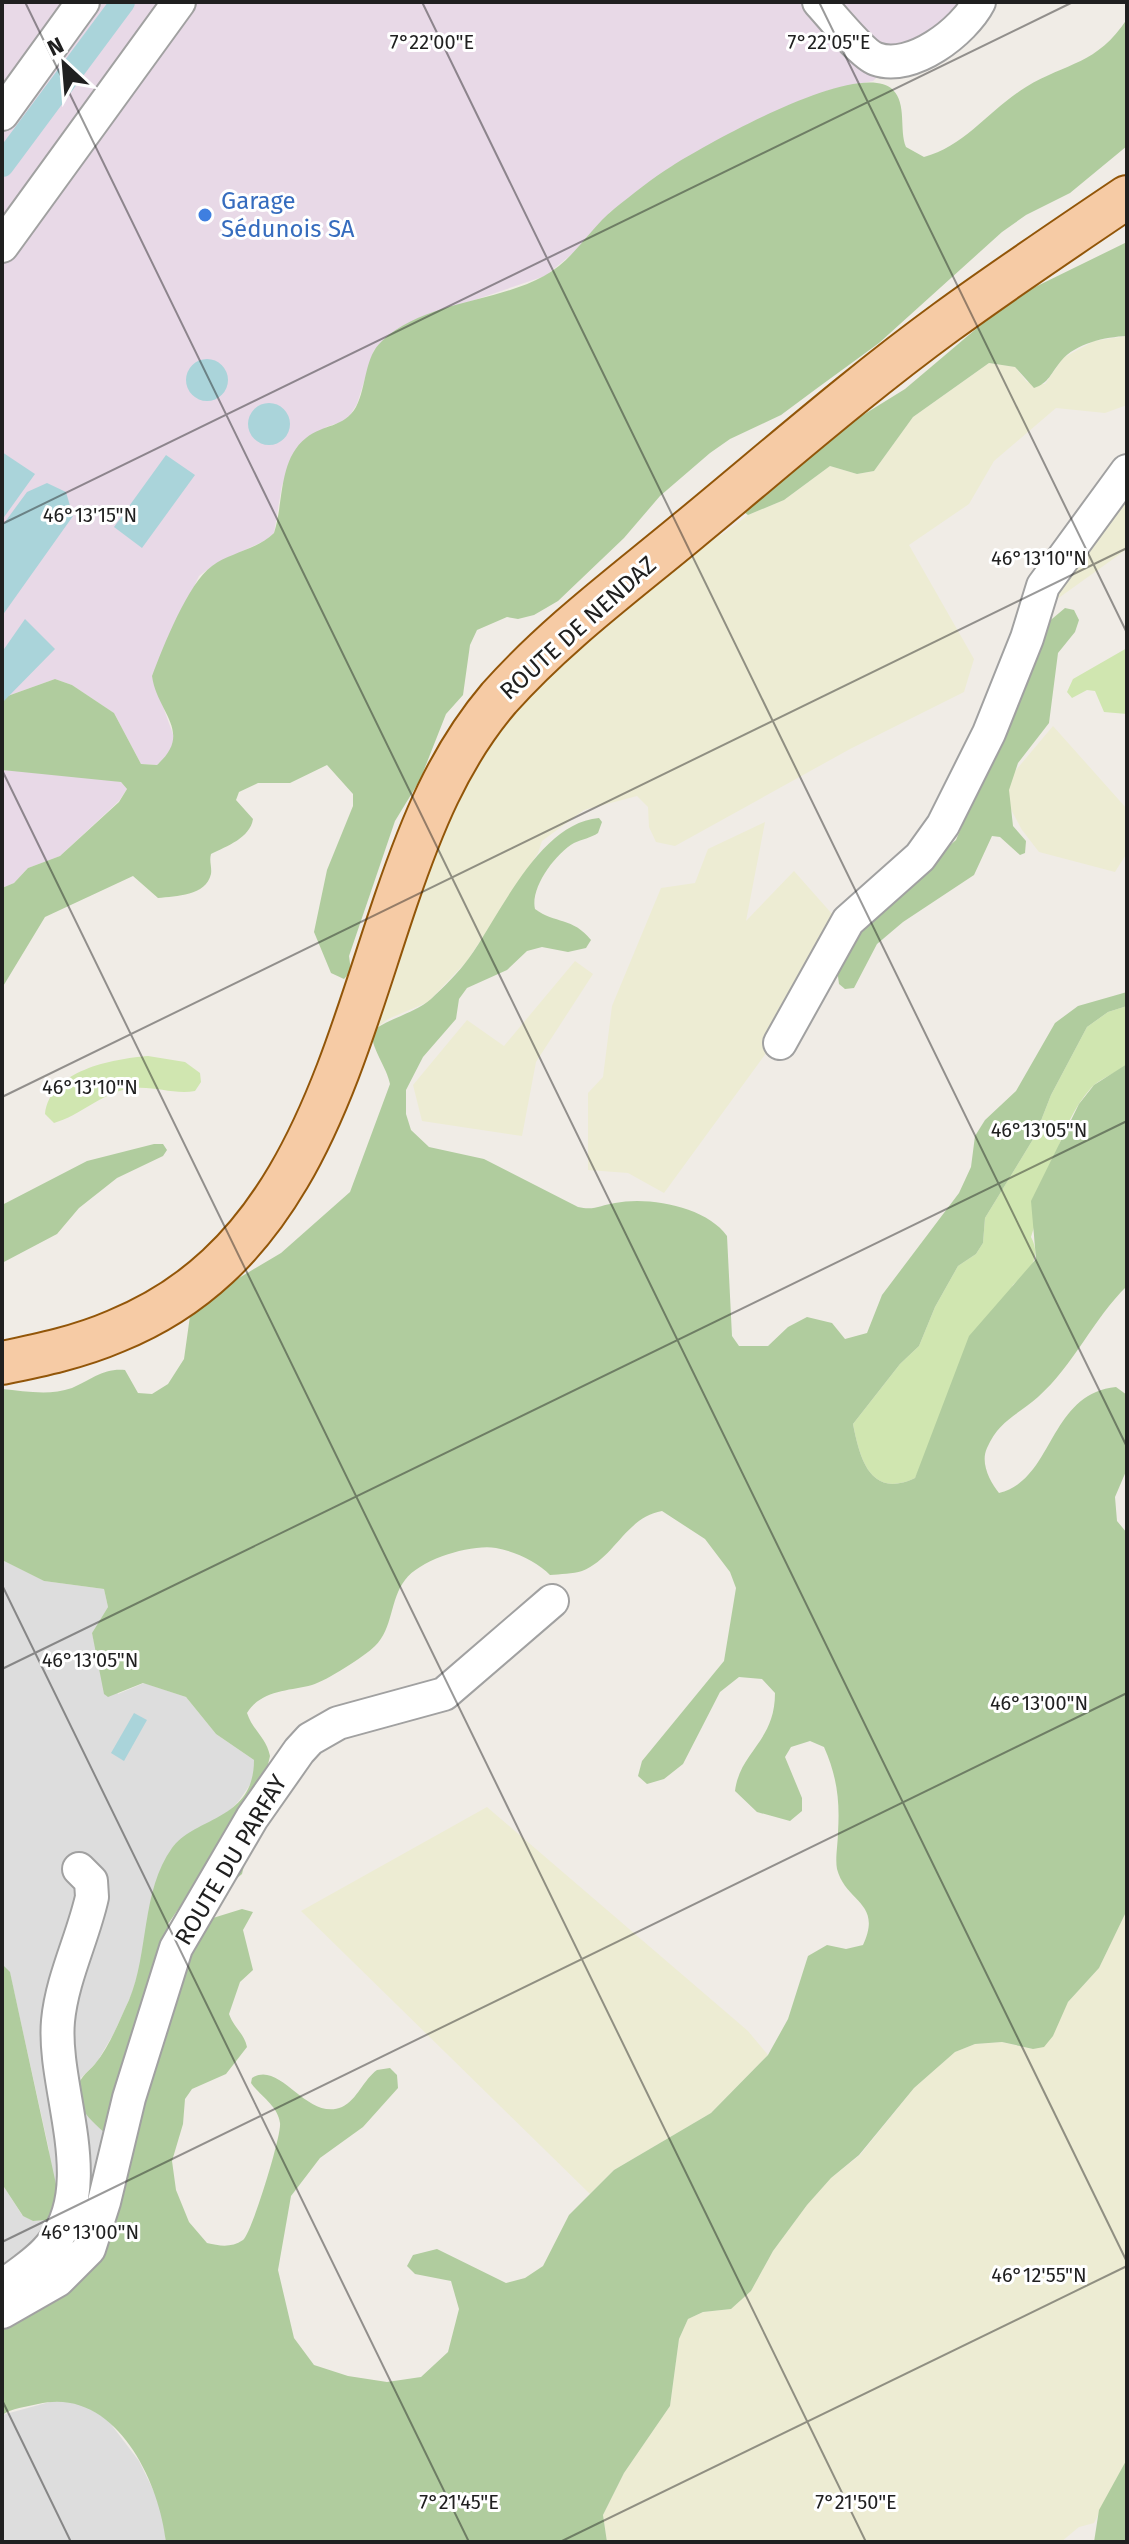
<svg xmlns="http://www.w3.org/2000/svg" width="1129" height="2544" font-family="'Fira Sans',sans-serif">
<rect width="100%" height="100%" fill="#f0ece6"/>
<path fill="#ddd" d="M2 1560 44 1581 104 1589 108 1607 92 1633 98 1658 118 1694 144 1683 186 1697 216 1734 254 1760V1779L238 1802 225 1815 174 1845 133 1991 114 2033 97 2062 81 2078 83 2109 124 2149 74 2250 2 2320V2184L22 2215 33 2221 47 2220 49 2150 10 1973 2 1964Z
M57 2400 81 2404 107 2419 139 2461 162 2508 166 2542H2V2415Z"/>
<path fill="#e8d9e7" d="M2 2H986L883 71 873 81 829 90 790 106 610 212 582 246 545 276 448 309 374 350 357 404 347 420 326 427 282 485 274 533 266 540 215 564 199 576 152 676 174 737 172 752 157 765 141 764 114 713 72 685 55 679 2 698Z
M2 770 81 775 121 782 127 789 119 801 60 856 28 868 14 883 2 888Z"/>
<path fill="#edecd3" d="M1127 336V405L1105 413 1056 408 994 461 969 504 909 545 974 659 964 692 850 749 675 846 656 842 649 827 648 807 637 796 584 810 542 841 538 853 467 961 428 1002 388 1019 372 1031 415 885 465 775 536 680 687 549 723 534 748 515 784 500 830 466 857 474 874 471 913 417 989 363 1015 367 1027 382 1045 384 1063 358 1094 341Z
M1127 498V549L1053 602 1047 594Z
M1053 726 1127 809V853L1115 872 1039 852 1022 830 1000 789Z
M765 822 746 921 794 871 848 932 772 1045 664 1193 628 1173 588 1170V1093L603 1077 612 1006 661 888 695 883 708 849Z
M575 961 593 974 536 1062 522 1136 422 1121 413 1085 467 1020 504 1046Z
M487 1807 748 2031 768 2055 711 2113 614 2170 590 2194 301 1911Z
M1127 1910V2459L1094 2523 1079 2527 1061 2542H607L603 2515 624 2473 670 2406 679 2339 688 2319 703 2312 731 2309 751 2291 773 2251 807 2205 831 2178 860 2155 914 2088 955 2052 975 2044 1002 2042 1032 2049 1053 2036 1058 2018 1068 2002 1099 1968Z"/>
<path fill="#d0e6b0" d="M1127 648V714L1104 712 1095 691 1087 690 1072 698 1067 692 1073 679Z
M1127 1006V1064C1116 1074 1100 1078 1091 1088 1057 1126 1047 1189 1031 1237 1042 1258 1030 1270 1013 1285L915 1478C871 1499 860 1460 853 1424L900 1364 919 1346 935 1307 958 1266 976 1254 983 1243 985 1218 1035 1136 1051 1095 1087 1027 1108 1012Z
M148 1056 185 1062 200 1073 201 1082 195 1091C172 1095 151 1084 127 1089 99 1095 81 1115 54 1123L45 1114C50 1070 112 1059 148 1056Z"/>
<path fill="#b0cc9e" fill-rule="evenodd" d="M1127 19V146L1070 193 1026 215 1002 232 879 343 816 389 781 415 730 439 710 453 660 496 624 538 558 601 534 615 518 619 507 617 477 630 470 645 463 695 446 714 420 780 395 821 349 956 351 971 344 979 331 973 314 932 327 870 353 806V794L327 765 290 783H258L239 792 236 800 253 819C250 838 227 846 211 854 209 861 212 867 211 874 206 896 176 896 158 898L133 876 45 917 2 988V888L14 883 28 868 60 856 119 802 127 789 121 782 2 770V698L55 679 72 685 114 713 141 764 157 765C194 732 157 713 152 676 163 647 188 583 212 566 231 552 257 550 274 533 284 503 278 460 306 438 323 424 344 428 356 407 367 386 364 357 382 341 425 301 495 303 544 276 574 260 589 229 614 209 633 194 652 178 672 166 707 144 860 57 893 90 907 104 899 130 906 147L924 157C965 146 990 109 1026 87 1067 62 1097 65 1127 19Z
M1127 242V336C1105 337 1076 343 1061 361 1051 373 1049 383 1034 388L1015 367 989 363 913 417 874 471 857 474 830 466 784 500 748 515 744 512V506L842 428 905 389 983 323 1031 289Z
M1065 608 1074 610 1079 620 1075 632 1058 653 1049 723 1018 763 1009 790 1013 826 1026 841 1025 853 1020 855 1000 837 992 836 974 875 903 922 877 944 854 988 845 989 839 984 837 969 860 923 956 840 1046 624Z
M599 818 602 822 598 833C591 838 582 839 574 843 555 854 530 888 535 909 555 924 573 917 591 940L586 948 568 952 542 947 527 951 507 970 467 988 459 999 456 1019 423 1057 406 1090V1114L411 1130 429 1147 484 1159 578 1207C594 1211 601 1205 615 1203 649 1196 707 1207 727 1236L732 1336 739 1346H768L788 1327 807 1317 832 1323 845 1339 867 1333 882 1295 959 1193 971 1167 975 1136 985 1120 1016 1091 1055 1023 1078 1006 1127 992V1006L1108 1012 1087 1027 1051 1095 1035 1136 985 1218 983 1243 976 1254 958 1266 935 1307 919 1346 900 1364 853 1424C860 1460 871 1499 915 1478L969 1336 1036 1259 1031 1201 1079 1104 1094 1085 1127 1064V1286C1093 1319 1074 1365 1038 1397 1018 1415 999 1420 987 1448 980 1463 990 1482 999 1493 1054 1480 1048 1394 1116 1387L1127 1395V1469L1115 1497 1117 1521 1127 1533V1910L1099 1968 1068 2002 1053 2036 1044 2047 1033 2049 1002 2042 975 2044 955 2052 914 2088 859 2155 831 2178 807 2205 773 2251 751 2291 731 2309 703 2312 688 2319 679 2339 670 2406 624 2473 603 2515 607 2542H166C159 2479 114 2386 38 2404 26 2407 12 2408 2 2415V2320L74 2250 124 2149C109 2135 79 2116 77 2094 76 2080 87 2073 95 2064 110 2046 119 2021 129 2000 149 1953 141 1891 172 1848 196 1816 254 1821 254 1760L216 1734 186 1697 143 1683 108 1697 104 1694 92 1633 108 1607 104 1589 44 1581 2 1560V1389C25 1391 49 1396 72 1388 91 1380 103 1368 125 1370L138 1393 152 1394 168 1384 184 1359 190 1316 200 1301 281 1253 350 1192 390 1084C387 1067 370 1047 372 1031 390 1018 415 1013 431 999 444 987 459 972 469 958 500 915 539 823 599 818ZM662 1511 705 1539 730 1572 736 1588 724 1661 642 1761 638 1776 647 1784 664 1779 683 1764 720 1692 739 1677 762 1679 775 1693C775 1742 740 1751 735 1791L757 1812 790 1821 802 1811V1798L785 1757 791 1747 810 1741 824 1747C837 1776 840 1801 838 1832 838 1843 835 1859 837 1869 846 1903 883 1902 863 1945L846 1949 827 1945 808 1956 788 2019 768 2055 711 2113 614 2170 569 2215 543 2266 525 2278 506 2283 437 2249 413 2255 407 2266 415 2274 451 2281 459 2309 448 2352 421 2377 387 2382 348 2376 314 2365 294 2338 278 2270 291 2196 320 2158 363 2127 398 2088 397 2075 390 2068 377 2070C364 2079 357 2100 342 2107 307 2122 280 2059 252 2078L251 2083C261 2097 278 2106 280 2123 282 2135 251 2235 243 2240 231 2248 220 2246 207 2243L189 2222 176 2190 172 2161 183 2124 185 2099 192 2089 226 2074 247 2047C244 2033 234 2028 229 2014L240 1982 253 1970 243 1930 253 1912 242 1909 171 1931 168 1924 193 1888 230 1884 242 1874 270 1756C266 1737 253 1731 247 1713 261 1690 289 1691 312 1685 326 1681 365 1656 375 1646 393 1629 390 1599 405 1580 421 1559 471 1544 496 1548 514 1551 538 1562 550 1575 560 1574 573 1574 582 1571 615 1558 626 1517 662 1511Z
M154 1144H163L167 1150 163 1156 117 1178 79 1208 57 1234 2 1263V1205L87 1161Z
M2 1964 10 1972 59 2198 57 2211 47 2220 33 2221 23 2216 2 2184Z
M1127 2459V2542H1094L1099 2510Z"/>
<path fill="#aad4da" d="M186 380a21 21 0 1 1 42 0a21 21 0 1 1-42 0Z
M248 424a21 21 0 1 1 42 0a21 21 0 1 1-42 0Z
M2 452 35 474 2 520Z
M166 455 195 475 142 548 114 527Z
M47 483 66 492 73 516 2 616V526L27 492Z
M25 619 55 649 2 703V652Z
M134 1713 147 1720 124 1761 111 1753Z"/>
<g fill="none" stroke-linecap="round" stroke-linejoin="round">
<path stroke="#aad4da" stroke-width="24" d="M2 165 123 2"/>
<g stroke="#a1a1a1" stroke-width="36">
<path id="minor" d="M819 2C831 15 862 54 876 59 912 72 964 31 979 2
M2 114 83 2
M2 246 179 2
M780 1043 848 921 920 857 943 825 989 733 1027 638 1043 586 1127 471
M2 2287C19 2273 40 2261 53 2243 100 2183 52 2087 58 2021 62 1978 83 1938 92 1897L91 1881 79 1869
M2 2312 58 2280 89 2249 104 2202 129 2098 176 1948 252 1818 299 1751 310 1739 338 1723 444 1694 552 1601"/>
</g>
<g stroke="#925609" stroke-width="46">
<path id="major" d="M2 1363C41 1355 79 1347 116 1331 298 1257 339 1067 396 900 421 827 448 758 499 698 555 635 624 584 689 530 774 460 857 387 946 322 1005 279 1066 238 1127 197"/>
</g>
<use href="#minor" stroke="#fff" stroke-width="32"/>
<use href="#major" stroke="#f6cba5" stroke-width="42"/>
</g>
<path fill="none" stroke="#202020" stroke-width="2" stroke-opacity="0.45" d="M25 2 1127 2262M422 2 1127 1447M819 2 1127 633M2 524 1073 2M2 770 866 2542M2 1097 1127 548M2 1585 469 2542M2 1669 1127 1121M2 2242 1127 1693M2 2400 71 2542M560 2542 1127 2266"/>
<circle fill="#3f7fe0" stroke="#fff" stroke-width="3" cx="205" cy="215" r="8"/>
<g text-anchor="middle" stroke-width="6" stroke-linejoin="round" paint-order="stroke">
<g font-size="24" fill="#366cbe" stroke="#fff" text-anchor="start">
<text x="221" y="209">Garage<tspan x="221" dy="28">Sédunois SA</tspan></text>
</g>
<g font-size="24" fill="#202020" stroke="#fff">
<text transform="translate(578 628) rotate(-42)" y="8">ROUTE DE NENDAZ</text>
<text transform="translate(231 1860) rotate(-59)" y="8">ROUTE DU PARFAY</text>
</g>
</g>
<g font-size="20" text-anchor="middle" fill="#202020" stroke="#fff" stroke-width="6" stroke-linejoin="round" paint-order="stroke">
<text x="432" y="49">7°22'00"E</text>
<text x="829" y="49">7°22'05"E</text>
<text x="90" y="522">46°13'15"N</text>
<text x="1039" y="565">46°13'10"N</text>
<text x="90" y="1094">46°13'10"N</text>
<text x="1039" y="1137">46°13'05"N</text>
<text x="90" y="1667">46°13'05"N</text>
<text x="1039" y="1710">46°13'00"N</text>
<text x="90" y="2239">46°13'00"N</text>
<text x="1039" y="2282">46°12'55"N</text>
<text x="459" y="2509">7°21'45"E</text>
<text x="856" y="2509">7°21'50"E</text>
</g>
<rect width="1129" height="2544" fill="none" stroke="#202020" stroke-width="8"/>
<g transform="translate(64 64) rotate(334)" stroke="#ffffff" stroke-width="6" paint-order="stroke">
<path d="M0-6L14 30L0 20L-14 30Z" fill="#202020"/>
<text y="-12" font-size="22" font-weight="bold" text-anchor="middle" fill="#202020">N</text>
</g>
</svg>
